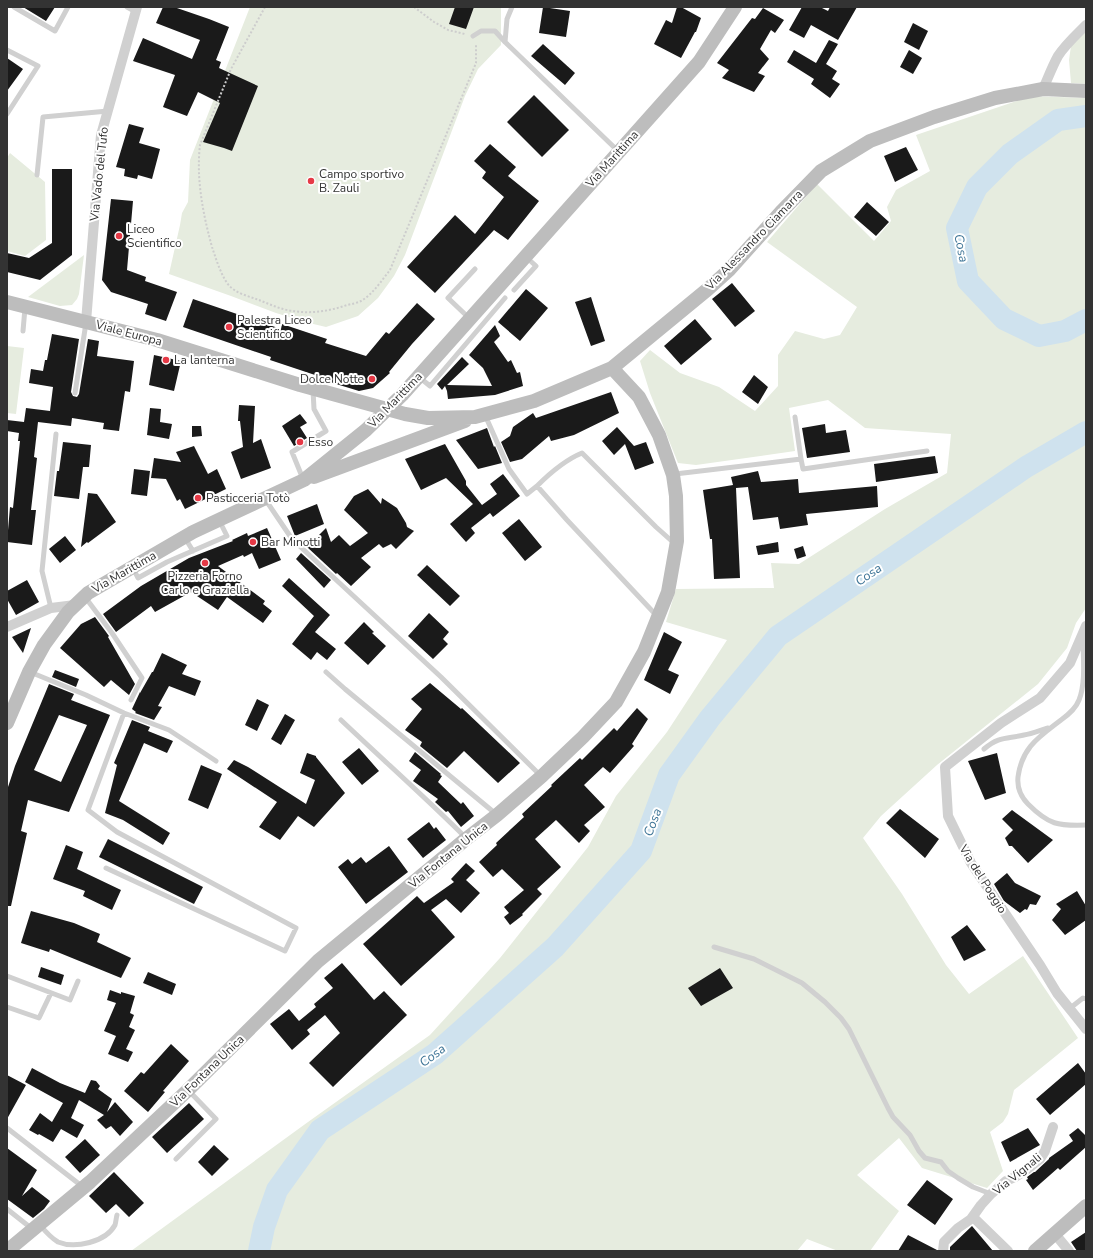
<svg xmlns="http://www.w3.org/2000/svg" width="1093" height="1258" font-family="'Nunito Sans',sans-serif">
<rect width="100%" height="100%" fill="#fff"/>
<path fill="#e6ecdf" d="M250 7H501V45L478 69 465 96 405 255 394 276 378 298 358 316 326 327 305 322 276 313 231 296 169 274 180 225 182 213 188 202 190 160Z
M1086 31V84L1071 83 1069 60 1071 46Z
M1031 96 1086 98V608L1076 623 1067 648 1038 684 937 765 881 816 863 838 902 894 946 965 969 994 1023 956 1078 1038 1014 1090 1008 1114 1003 1122 990 1132 1003 1171 987 1188 922 1168 899 1138 857 1175 899 1211 870 1251H838L807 1239 797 1251H131L308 1122 430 1035 500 958 588 847 616 796 667 732 727 640 666 622 676 589 774 588 771 563 799 564 885 509 947 473 951 434 865 428 828 400 789 408 795 451 696 465 678 463 650 393 640 361 650 350 680 373 719 387 755 411 778 386V355L795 331 824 339 840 335 857 307 767 242 817 184 874 241 891 221 887 207 896 190 930 171 916 135Z
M10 153 45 182 46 240 25 256 7 251V158Z
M84 255 79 294 77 299 72 305 60 306 28 297Z
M7 346 24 348 16 414 7 413Z"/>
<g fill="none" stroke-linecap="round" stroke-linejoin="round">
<path stroke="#cfe2ee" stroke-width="22" d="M1086 116 1058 120 1010 154 977 187 957 228 968 281 1004 319 1039 336 1065 331 1086 320
M259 1251 264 1227 277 1190 320 1130 435 1054 555 947 641 851 669 775 710 718 778 636 1026 467 1086 432"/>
</g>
<path fill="#1a1a1a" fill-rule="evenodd" d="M23 7H55L46 21Z
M163 7H174L209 19 229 27 216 60 221 62 219 68 258 86 232 151 224 148 203 142 220 103 198 92 187 116 163 107 175 75 133 61 143 38 192 59 200 40 156 23Z
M455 7H474L466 29 449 24Z
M543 7 570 11 566 37 539 33Z
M677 7H681L701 18 696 32H695L681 58 654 44 666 20 672 23Z
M802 7H820L828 11 830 7H857L838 40 811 25 804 38 789 30Z
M763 8 784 20 775 33 771 30 760 49 769 59 758 73 765 76 754 92 722 78 729 70 717 63 752 18 755 19Z
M913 23 928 31 919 50 904 42Z
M829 40 838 44 826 64 837 71 832 79 840 84 830 98 811 84 814 79 787 62 794 50 816 63Z
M543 44 575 73 565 85 531 56Z
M909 50 922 58 913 74 900 67Z
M7 58 23 69 7 91Z
M534 95 569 130 542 157 507 122Z
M129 124 144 128 139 143 160 149 152 179 138 175 137 179 124 176 125 169 116 167Z
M490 144 516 167 508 176 539 201 508 240 494 230 435 293 407 267 455 215 475 234 504 197 482 178 486 172 474 161Z
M906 147 918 170 895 182 884 156Z
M52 169H72V255L40 280 7 272V253L29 258 52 243Z
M111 199 133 201 127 270 146 277 145 281 177 292 166 321 145 314 148 304 111 292 102 280Z
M867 202 889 222 876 236 854 217Z
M732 283 755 311 735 327 712 299Z
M526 289 548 308 520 341 498 322Z
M591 297 605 341 591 346 575 302Z
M193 299 281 329 282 324 327 339 325 343 366 356 386 332 389 334 417 303 435 319 412 344 389 372 390 373 373 388 359 391 323 380 324 378 270 360 271 357 183 327Z
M695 319 712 339 681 365 664 346Z
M495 325 500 336 494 342 508 362 511 360 517 373 520 372 523 386 495 395 448 399 447 391 445 386 442 390 437 384 462 357 469 364 447 385 492 386 483 368 469 355Z
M52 334 79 339 71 392 73 396 77 397 79 394 88 339 99 341 97 356 134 361 130 392 125 391 119 431 103 429 104 423 72 418 71 426 38 422 34 457 37 458 31 510H36L32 545 7 542 10 507 13 508 20 441H18L19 433 7 431V420L24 422 26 408 50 411 53 387 29 383 31 369 43 371 45 360H47Z
M154 355 181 361 174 391 149 385Z
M754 375 768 387 758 404 742 392Z
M611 392 619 413 574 435 551 441 549 436 522 459 510 462 501 442 510 436 513 427 533 413 536 418Z
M239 405 255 406 253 443 261 439 271 468 241 479 231 452 243 447 240 421H238Z
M150 408 161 409 160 422 172 424 169 439 147 435Z
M300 414 307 423 300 427 307 438 294 446 282 426Z
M825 424 826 433 846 430 850 452 807 458 802 428Z
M192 426H201L202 436 192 437Z
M617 427 634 446 646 442 654 463 635 470 625 444 614 455 602 441Z
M487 428 494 447 495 446 502 463 478 469 456 440Z
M63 442 91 445 89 467H83L79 499 54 496 57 471H59Z
M445 444 466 481V485L482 505 497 494 490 484 503 474 520 496 493 517 490 513 471 528 475 533 466 542 450 524 473 504 446 478 421 490 405 459Z
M194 446 208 474 217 469 226 489 185 509 180 499 177 501 166 479 151 478 154 458 181 462 176 452Z
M935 456 938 473 876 482 874 464Z
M134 469 150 471 147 496 131 494Z
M758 471 761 482 798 479 799 493 877 486 878 507 806 514 808 525 780 529 778 517 753 520 748 487 736 488 740 578 714 579 712 539H710L703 490 733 485 731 477Z
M368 489 381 504 382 498 397 508 406 523 407 527 414 531 396 549 391 544 383 548 379 544 361 558 371 567 351 586 337 573 336 574 307 547 326 528 331 542 339 535 350 546 368 533 344 510 354 496Z
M88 493 97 494 116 522 88 543 87 542 81 547Z
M317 504 324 524 295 536 287 516Z
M519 519 542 547 525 561 502 533Z
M267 528 281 560 259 569 252 553 244 557 243 555 218 566 265 601 263 604 272 611 263 623 227 597 218 610 191 592 155 612 151 606 116 632 103 614 141 586 189 558 233 541 232 540 247 533 248 536Z
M65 536 76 550 60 563 49 549Z
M778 542 779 552 758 555 756 546Z
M803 546 806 556 797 559 794 549Z
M301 553 331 580 324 588 296 559Z
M427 565 460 596 450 606 417 575Z
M289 578 330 615 315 632 336 649 327 660 317 652 311 660 292 644 314 616 282 586Z
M27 580 39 602 16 615 7 599V591Z
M429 613 449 632 443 639 448 644 433 659 408 636Z
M95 617 109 636 108 637 135 684 129 695 111 680 104 687 60 648 81 624Z
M364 622 374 632 372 633 386 646 368 665 344 643Z
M31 628 23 653 12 637Z
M664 632 682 642 668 670 679 675 670 694 644 680Z
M162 653 187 665 182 674 201 681 195 696 169 686 158 706 162 707 154 720 135 713 136 712 132 709 140 692V693L152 672H153Z
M55 670 79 679 76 687 52 677Z
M430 683 461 709 462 708 520 763 498 783 464 751 447 768 420 746 422 742 405 730 422 709 411 699Z
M49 684 74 694 71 700 110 715 69 812 28 800 21 831 27 833 11 906H7V790L15 766ZM59 715 87 725 61 782 34 770Z
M257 699 269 705 257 731 245 725Z
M637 708 648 719 632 744 634 746 610 773 603 767 584 785 605 807 584 825 590 831 579 843 556 820 535 839 561 867 537 889 542 894 522 914 523 915 510 925 504 917 509 913 504 907 524 890 502 869 493 877 479 862 497 845 496 843 524 817 522 814 552 786 551 785 580 758 582 760 614 728 617 731Z
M285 714 295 720 281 745 271 739Z
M132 720 150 727 148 731 173 741 167 753 144 743 119 801 170 833 163 845 123 820 105 813 117 765 114 763Z
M359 748 379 771 362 785 342 762Z
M415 752 441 774 440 775 442 776 438 782 461 804 463 802 474 816 461 827 448 811 446 812 435 802 438 799 413 781 421 770 409 761Z
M307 753 316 756V757L345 793 314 827 298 816 280 840 259 827 277 802 227 769 234 760 248 767 306 804 315 780 300 773Z
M997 753 1006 793 985 800 968 761Z
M201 765 222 774 208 809 188 800Z
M900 809 939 839 925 858 886 823Z
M1012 810 1053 840 1028 863 1012 846H1009L1005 838 1013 830 1002 819Z
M429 822 434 829 436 827 446 840 423 858 407 839Z
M108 839 203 887 194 904 99 857Z
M66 845 83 852 77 869 121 890 112 910 83 896 85 891 53 879Z
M389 846 408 872 366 904 338 867 348 859 352 864 361 857 366 863Z
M466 863 475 871 466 880 480 893 461 913 446 899 431 910 455 937 401 986 363 944 417 896 424 903 454 882 451 879Z
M1007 873 1015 883 1041 896 1036 905 1030 904 1027 910 1025 909 1020 913 1004 901 994 884Z
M1077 891 1086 906V920L1065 935 1052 920 1061 909 1056 904Z
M31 911 74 923 100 934 97 942 131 958 121 978 50 949 49 952 21 943Z
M967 925 986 950 964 961 951 937Z
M342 963 374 1000 384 991 407 1015 333 1087 309 1063 340 1033 325 1015 307 1030 310 1034 292 1050 270 1024 289 1009 299 1021 316 1007 314 1004 333 988 324 978Z
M41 967 64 975 61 985 38 977Z
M720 968 733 988 701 1006 688 988Z
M148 972 176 984 172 995 143 983Z
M110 990 121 994V992L135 996 130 1013 134 1015 129 1027 135 1030 126 1049 133 1052 128 1062 108 1054 116 1036 104 1031 116 1003 107 1000Z
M171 1044 189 1061 163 1091 165 1092 148 1112 124 1091 141 1072 144 1074Z
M1078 1063 1086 1074V1084L1050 1115 1036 1099Z
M32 1068 60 1083 85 1093 91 1080 96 1081 100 1086 98 1089 112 1099 107 1112 115 1102 133 1122 120 1136 111 1126 106 1129 97 1120 104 1115 79 1100 71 1118 84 1125 77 1138 61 1129 53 1142 39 1134 38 1135 29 1130 40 1113 52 1122 63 1103 25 1082Z
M7 1075 26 1085 7 1119Z
M189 1103 204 1119 167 1153 152 1137Z
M1028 1128 1040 1145 1010 1162 1001 1142Z
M1078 1128 1086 1136V1147L1060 1170 1058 1168 1033 1190 1026 1180 1028 1179 1027 1177 1034 1172H1035L1049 1159V1158L1073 1141 1069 1135Z
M85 1139 100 1155 80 1173 65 1157Z
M214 1145 229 1159 212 1176 198 1162Z
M7 1148 37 1170 22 1196 32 1187 50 1201 44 1209 33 1218 7 1199Z
M114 1172 144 1203 129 1217 116 1204 106 1213 89 1196Z
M927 1180 953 1199 935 1225 907 1205Z
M972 1226 993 1251H950V1247Z
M1086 1232V1251H1077L1071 1242Z
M908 1235 937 1250V1251H898Z"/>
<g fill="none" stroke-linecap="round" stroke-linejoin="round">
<path stroke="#cdcdcd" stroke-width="2" stroke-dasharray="2 2" stroke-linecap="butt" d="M265 7 231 69 200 145C196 179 203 214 212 247 216 259 220 272 227 283 234 293 248 296 259 300 269 304 282 310 293 311 311 314 330 311 347 305 352 304 357 303 361 301 373 294 382 280 390 270L476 63V44
M414 7 434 22 448 30 465 34"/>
<path stroke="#d0d0d0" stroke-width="5" d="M14 7 55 31 68 7
M127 7 136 12
M512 7 507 19 505 42 618 151
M473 36 481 31H495L505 42
M7 50 38 66 7 114
M37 175 43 117 108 111
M514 290 536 266 526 257
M469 318 448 298 475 269
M23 331 25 308
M419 377 430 386 505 298
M75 393 86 323
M485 415 509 469 527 494 537 486 567 520 656 615
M801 459 803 469 927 451
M675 474 801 459 795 417
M303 479 292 452 326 431 314 409 313 390
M537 486C550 473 565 460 582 453L656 527 674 543
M265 499 292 539 441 677 541 776
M185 538 193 551
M133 568 138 578 167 562 227 536 219 520
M85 597 112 633 142 678 131 700
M51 608 42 571 56 434
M1083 639C1083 657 1086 683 1079 700 1076 708 1068 715 1061 720 1039 737 1022 747 1018 777 1017 787 1021 797 1028 804 1049 825 1058 826 1086 825
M30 672 86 695 124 713 169 730 216 761
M326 672 345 689 496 814
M341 720C382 759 425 797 465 837
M984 749C999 736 1007 739 1024 735 1032 734 1041 730 1048 728
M106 868 285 951 296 928 117 832 88 810 124 713
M714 947 754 959 802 983 825 1002 841 1018 849 1029 888 1108 893 1117 910 1135 919 1151 925 1158 941 1162 948 1171 958 1178 973 1187 991 1194
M7 976 70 1000 78 981
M7 1007 39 1018 51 993
M1069 1009 1083 998 1086 999
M7 1128 83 1187
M176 1159 216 1119 189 1091
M7 1209 31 1228
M40 1225C45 1231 51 1238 58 1242 75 1249 106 1242 115 1225 116 1222 116 1218 117 1215"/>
<path stroke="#d0d0d0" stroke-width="10" d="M1043 89C1048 78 1052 67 1058 56 1065 45 1076 35 1086 25
M86 322 101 135 137 7
M1086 626 1070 663 1040 698 1001 723 945 767 948 816 971 863 1040 965 1057 993 1086 1029
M7 627 51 608 75 605
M973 1217 1008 1251
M1055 1234 1069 1251
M943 1251 944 1242 958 1228 971 1219 981 1205 991 1194 1006 1181 1015 1177 1026 1170 1040 1159 1045 1151 1053 1127"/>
<path stroke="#bdbdbd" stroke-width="14" d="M7 302 157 340 300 385 405 414 428 418 475 417 534 401 612 368 708 289 729 270 781 212 821 171 870 141 934 117 995 98 1043 89 1086 91
M314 477 465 421
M7 723 29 672 44 645 68 612 88 593 193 532 304 480 366 430 402 395 699 62 735 7
M7 1251 90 1182 188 1090 318 961 466 839 497 815 542 776 583 737 616 702 644 652 668 592 677 541 676 496 673 475 659 435 639 397 612 368
M1035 1251 1086 1206"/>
</g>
<g fill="#e63946" stroke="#fff" stroke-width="1.5">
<circle cx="311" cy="181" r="4"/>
<circle cx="119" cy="236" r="4"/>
<circle cx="229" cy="327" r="4"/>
<circle cx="166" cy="360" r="4"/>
<circle cx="372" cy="379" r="4"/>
<circle cx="300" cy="442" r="4"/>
<circle cx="198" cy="498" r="4"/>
<circle cx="253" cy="542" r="4"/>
<circle cx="205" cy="563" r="4"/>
</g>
<g text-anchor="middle" stroke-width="4" stroke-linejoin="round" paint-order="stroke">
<g font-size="12" fill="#333" stroke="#fff">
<text transform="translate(612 159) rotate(-48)" y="4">Via Marittima</text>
<text transform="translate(99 174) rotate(-84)" y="4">Via Vado del Tufo</text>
<text transform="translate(754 240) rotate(-46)" y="4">Via Alessandro Ciamarra</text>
<text transform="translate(129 333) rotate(15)" y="4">Viale Europa</text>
<text transform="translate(395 400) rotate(-46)" y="4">Via Marittima</text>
<text transform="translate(124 572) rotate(-30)" y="4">Via Marittima</text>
<text transform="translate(448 855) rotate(-39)" y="4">Via Fontana Unica</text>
<text transform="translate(983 879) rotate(58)" y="4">Via del Poggio</text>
<text transform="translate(207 1071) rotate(-44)" y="4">Via Fontana Unica</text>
<text transform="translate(1017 1174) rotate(-39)" y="4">Via Vignali</text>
</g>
<g font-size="12" fill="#333" stroke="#fff" text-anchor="start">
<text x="319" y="178">Campo sportivo<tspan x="319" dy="14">B. Zauli</tspan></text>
<text x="127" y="233">Liceo<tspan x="127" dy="14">Scientifico</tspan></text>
<text x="237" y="324">Palestra Liceo<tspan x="237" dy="14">Scientifico</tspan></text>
<text x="174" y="364">La lanterna</text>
<text x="364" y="383" text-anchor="end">Dolce Notte</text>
<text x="308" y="446">Esso</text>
<text x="206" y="502">Pasticceria Totò</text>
<text x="261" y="546">Bar Minotti</text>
<text x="205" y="580" text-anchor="middle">Pizzeria Forno<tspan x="205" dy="14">Carlo e Graziella</tspan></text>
</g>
<g font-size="13" font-style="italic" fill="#3f7597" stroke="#fff">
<text transform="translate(962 248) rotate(79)" y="5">Cosa</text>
<text transform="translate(868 574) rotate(-34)" y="5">Cosa</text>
<text transform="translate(652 822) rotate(-69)" y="5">Cosa</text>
<text transform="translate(432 1055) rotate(-37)" y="5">Cosa</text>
</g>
</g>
<rect width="1093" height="1258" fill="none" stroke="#333333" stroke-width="16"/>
</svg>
